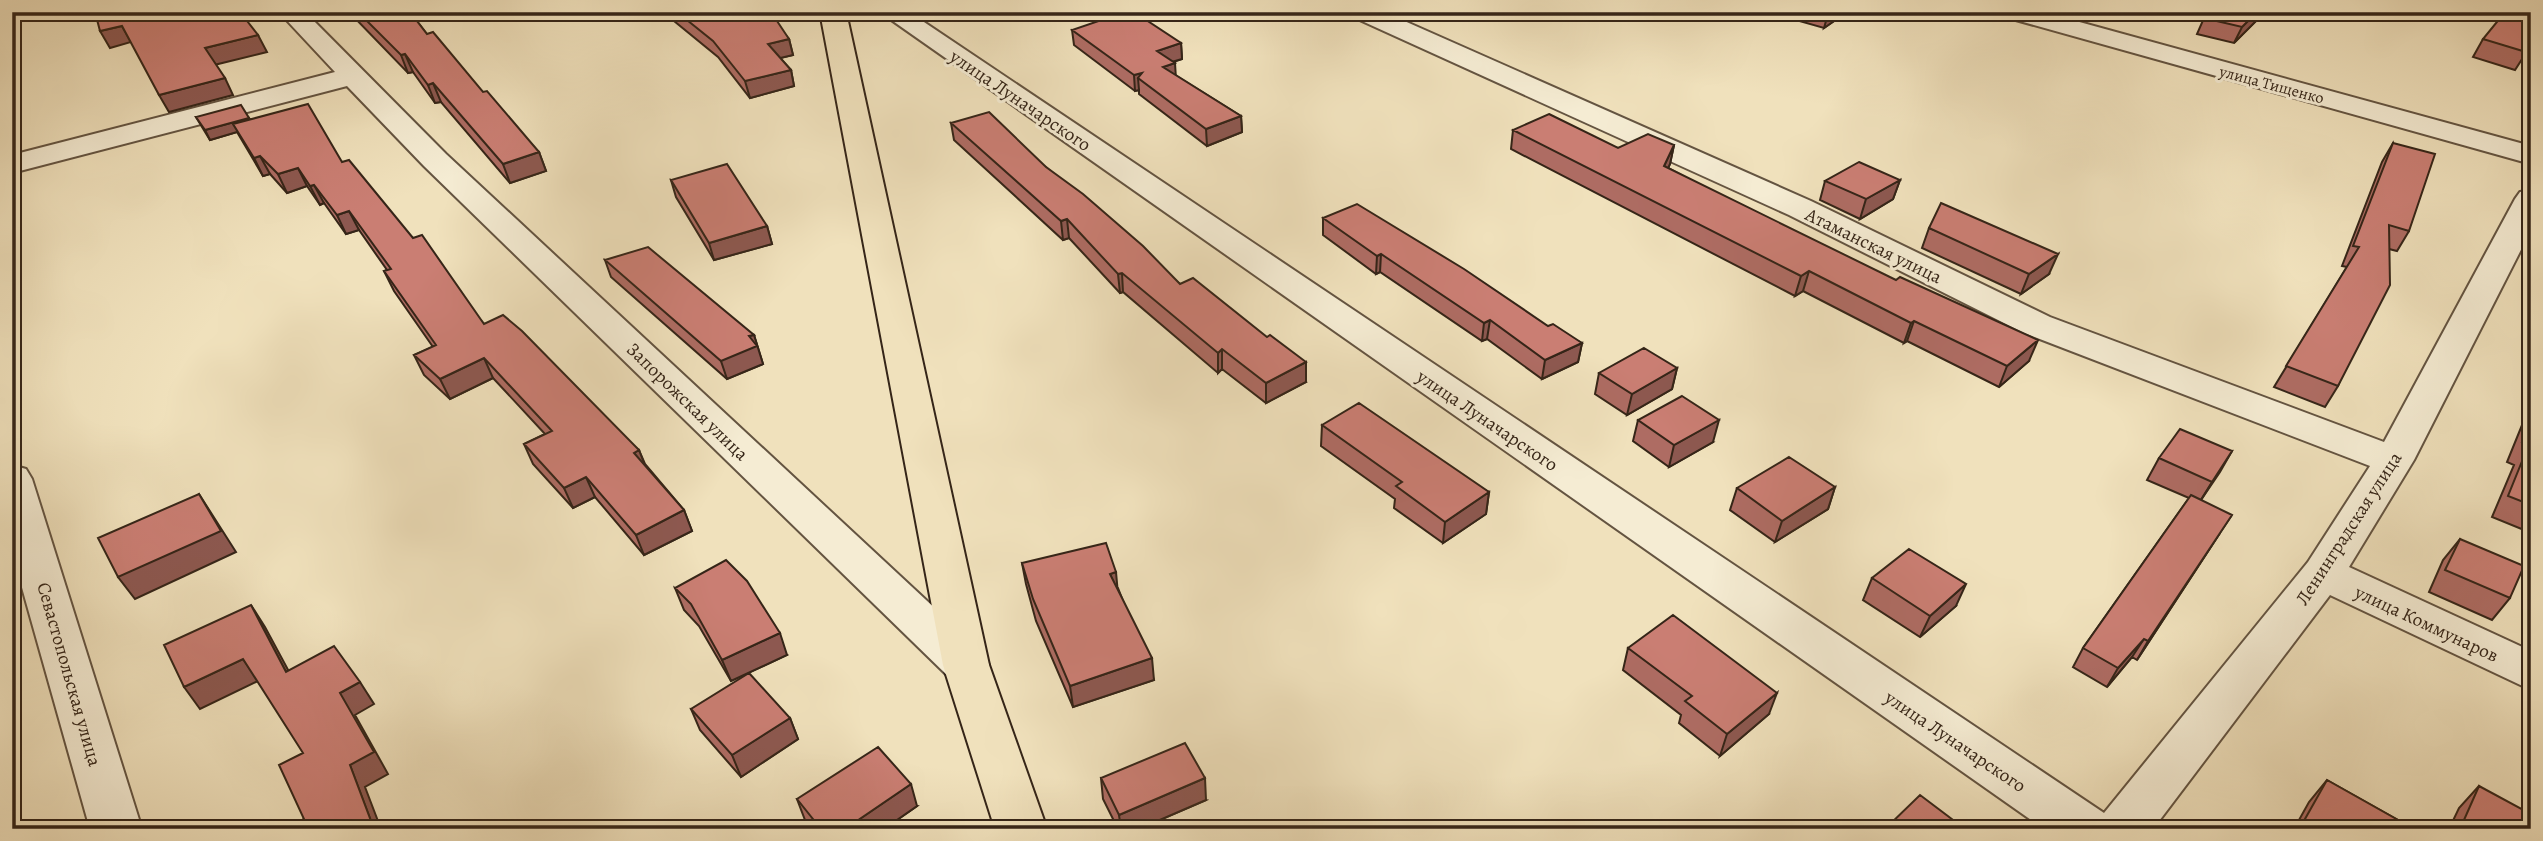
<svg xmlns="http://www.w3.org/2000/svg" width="2543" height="841" font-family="Alegreya,serif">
<rect width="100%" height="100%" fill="#f0e1bc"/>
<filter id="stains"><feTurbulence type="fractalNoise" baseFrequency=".00286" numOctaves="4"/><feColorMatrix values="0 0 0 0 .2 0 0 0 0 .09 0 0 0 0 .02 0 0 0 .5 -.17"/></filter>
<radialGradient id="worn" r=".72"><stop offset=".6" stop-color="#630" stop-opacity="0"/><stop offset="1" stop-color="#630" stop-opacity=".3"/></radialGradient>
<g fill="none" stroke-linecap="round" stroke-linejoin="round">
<g stroke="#645441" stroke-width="4">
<path id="minor" d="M279 12H305L446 154 982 652 989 665 982 678 966 683 950 678 424 166 347 86 12 173V155L335 72Z
M880 12H909L2104 813 2308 562 2370 466 2024 333 1789 215 1353 17 1350 12H1384L1811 201 2050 317 2384 442 2515 199 2520 192 2531 190V230L2414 460 2349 567 2531 651V690L2330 595 2153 829H2044Z
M2002 12H2043L2531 146V164L2005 17Z
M12 465 26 469 32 479 142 829H90L12 552Z"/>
</g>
<g stroke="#352518" stroke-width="4">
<path id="major" d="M820 12H846L989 665 1047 829H995L943 665Z"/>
</g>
<use href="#minor" fill="#f5ecd3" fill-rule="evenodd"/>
<use href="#major" fill="#f0e1bc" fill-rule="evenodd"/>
</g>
<path fill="#ae6c63" stroke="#352518" stroke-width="2" d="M349 12H410L427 34 539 152 546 171 510 183 441 102 435 103 413 72 408 73Z
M663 12H772L768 14 789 39 793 55 780 58 791 70 794 86 750 98 718 57Z
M1071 12H1110L1086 20Z
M1779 12H1847L1824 28 1778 15Z
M2208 12H2265L2234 43 2197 34 2204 18Z
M1072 30 1181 43 1182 59 1173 62 1175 75 1241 116 1242 132 1207 146 1139 94V90L1135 91 1074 45Z
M2483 39 2531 45 2515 70 2473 57Z
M196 117 250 120 342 162 484 324 639 450 645 464 684 510 692 531 644 555 595 497 573 508 533 464 524 444 545 434 493 378 450 399 424 375 414 355 433 347 394 291 384 271 387 270 359 230 346 234 324 203 320 205 307 186 287 193 270 174 263 176 237 132 210 140Z
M951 123 1046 167 1180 284 1306 382 1266 403 1222 369 1218 373 1123 292 1120 293 1069 238 1063 240 954 140Z
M1513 130 1618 148 1674 145 1670 164 1668 168 2029 361 1999 387 1907 341 1904 343 1803 291 1795 296 1511 149Z
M2393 143 2409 231 2397 251 2389 249 2338 386 2325 407 2274 387 2347 267 2342 266 2382 162Z
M671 180 767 226 772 244 714 260 676 197Z
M1900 180 1893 199 1860 219 1820 200 1825 181Z
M1323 218 1582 343 1578 362 1542 379 1487 339 1482 341 1380 272 1376 274 1323 235Z
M1929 228 2049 274 2021 294 1922 248Z
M605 260 754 335 763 364 727 379 611 277Z
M1677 368 1672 389 1627 415 1595 394 1599 373Z
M2531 403V530L2529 532 2492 517 2514 465 2507 462Z
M1638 420 1713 442 1669 467 1633 441Z
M1322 425 1489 492 1486 514 1443 543 1394 508 1395 499 1321 446Z
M2232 451 2201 500 2220 533 2137 660 2132 657 2107 687 2073 667 2083 648 2189 498 2147 480 2159 458Z
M1835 487 1828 509 1775 542 1730 510 1737 488Z
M2460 539 2510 598 2492 620 2429 592 2443 560Z
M1022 563 1118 588 1154 680 1073 707 1036 621 1026 584Z
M1872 578 1956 606 1920 637 1863 600Z
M675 588 787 655 731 681 699 626 684 610Z
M1628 648 1769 714 1720 756 1679 723 1681 715 1623 670Z
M691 709 790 718 798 739 741 777 700 730Z
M1101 778 1206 800 1139 829H1118L1103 799Z
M2327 780 2414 829H2294L2309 802Z
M2479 786 2531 829H2449L2459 808Z
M797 799 917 806 884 829H812L805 820Z"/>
<path fill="#8d5850" stroke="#352518" stroke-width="2" d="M1085 12H1110L1086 20Z
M1831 12H1847L1824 28 1828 14Z
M2257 12H2265L2234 43 2242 27Z
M122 26 131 42 110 48 100 31Z
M258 35 267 52 214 65 205 48Z
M789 39 793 55 772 60 768 44Z
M1181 43 1182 59 1158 66 1157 51Z
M405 54 413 72 408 73 401 55Z
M1175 63 1176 79 1163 67Z
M791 70 794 86 750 98 745 81Z
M1142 73 1138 78 1139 90 1135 91 1134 75Z
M225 78 233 95 169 112 159 95Z
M433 83 441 102 435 103 428 85Z
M1241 116 1242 132 1207 146 1206 129Z
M249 118 254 127 210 140 205 130Z
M1674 145 1670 164 1660 185 1664 166Z
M539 152 546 171 510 183 503 164Z
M260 156 270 174 263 176 254 158Z
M298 168 307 186 287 193 278 174Z
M1900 180 1893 199 1860 219 1866 199Z
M314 185 324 203 320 205 310 186Z
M349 211 359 230 346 234 337 215Z
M1067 219 1069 238 1063 240 1061 221Z
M767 226 772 244 714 260 709 243Z
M1381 254 1380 272 1376 274 1377 256Z
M2058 254 2049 274 2021 294 2029 274Z
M1809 271 1803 291 1795 296 1801 276Z
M1122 273 1123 292 1120 293 1118 274Z
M1490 320 1487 339 1482 341 1484 323Z
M1914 321 1907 341 1904 343 1911 323Z
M754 335 763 364 727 379 721 361 749 336Z
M2038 340 2029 361 1999 387 2007 366Z
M1582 343 1578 362 1542 379 1545 360Z
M1222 349V369L1218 373V353Z
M484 358 493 378 450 399 440 379Z
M1306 362V382L1266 403V383Z
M1677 368 1672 389 1627 415 1632 394Z
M1719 420 1713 442 1669 467 1674 445Z
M639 450 647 471 634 453Z
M2232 451 2220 472 2199 503 2212 482Z
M586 477 595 497 573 508 564 488Z
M1835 487 1828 509 1775 542 1782 521Z
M1489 492 1486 514 1443 543 1445 522Z
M199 494 236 552 135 599 118 577Z
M684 510 692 531 644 555 636 535Z
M2232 515 2220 533 2137 660 2148 641Z
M1116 572 1118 594 1110 574Z
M1966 584 1956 606 1920 637 1930 616Z
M251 605 265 627 301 694 286 672Z
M780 633 787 655 731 681 722 660Z
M2144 639 2132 657 2107 687 2118 668Z
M1152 658 1154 680 1073 707 1070 686Z
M243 659 258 681 200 709 184 687Z
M360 682 374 704 355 715 388 774 365 787 381 829H374L350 765 340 693Z
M1777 693 1769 714 1720 756 1727 734Z
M790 718 798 739 741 777 732 755Z
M1205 778 1206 800 1139 829H1121L1119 815Z
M12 782 14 784 22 827 19 829H12Z
M911 784 917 806 884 829H845Z"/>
<path fill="#ca7e73" stroke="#352518" stroke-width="2" d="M95 12H240L258 35 205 48 225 78 159 95 122 26 100 31Z
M358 12H410L427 34 433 32 483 92 487 91 539 152 503 164 433 83 428 85 405 54 401 55Z
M677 12H766L775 18 789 39 768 44 791 70 745 81 713 41Z
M1125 12H1134L1181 43 1157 51 1175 63 1163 67 1241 116 1206 129 1138 78 1142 73 1134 75 1072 30Z
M2208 12H2257L2242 27 2204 18Z
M2505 12H2531V45L2526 52 2483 39Z
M308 104 342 162 349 160 413 238 422 235 484 324 503 315 522 331 639 450 634 453 684 510 636 535 586 477 564 488 524 444 552 431 484 358 440 379 414 355 436 345 384 271 391 269 349 211 337 215 314 185 310 186 298 168 278 174 260 156 254 158 233 124Z
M241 105 249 118 205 130 196 117Z
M989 112 1046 167 1083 194 1143 246 1180 284 1193 278 1267 337 1270 335 1306 362 1266 383 1222 349 1218 353 1122 273 1118 274 1067 219 1061 221 951 123Z
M1549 114 1618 148 1648 134 1674 145 1664 166 1896 280 1900 277 2038 340 2007 366 1914 321 1911 323 1809 271 1801 276 1513 130Z
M2393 143 2435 154 2409 231 2389 225 2390 285 2338 386 2286 366 2359 247 2353 246Z
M1859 162 1900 180 1866 199 1825 181Z
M727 164 767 226 709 243 671 180Z
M1941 203 2058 254 2029 274 1929 228Z
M1357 204 1464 269 1548 326 1553 324 1582 343 1545 360 1490 320 1484 323 1381 254 1377 256 1323 218Z
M648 247 754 335 749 336 757 346 721 361 605 260Z
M1644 348 1677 368 1632 394 1599 373Z
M1682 396 1719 420 1674 445 1638 420Z
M1359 403 1489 492 1445 522 1396 486 1402 482 1322 425Z
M2531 420V505L2508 496 2529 444 2522 442Z
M2180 429 2232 451 2212 482 2159 458Z
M1789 457 1835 487 1782 521 1737 488Z
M199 494 221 531 118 577 98 538Z
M2191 495 2232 515 2148 641 2144 639 2118 668 2083 648Z
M2460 539 2524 566 2510 598 2445 570Z
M1106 543 1116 572 1110 574 1152 658 1070 686 1033 599 1022 563Z
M1909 549 1966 584 1930 616 1872 578Z
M726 560 747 581 780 633 722 660 691 604 675 588Z
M251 605 286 672 334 646 360 682 340 693 374 752 350 765 374 829H285L304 819 279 765 303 753 243 659 184 687 164 645Z
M1673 615 1777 693 1727 734 1685 701 1692 696 1628 648Z
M749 673 790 718 732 755 691 709Z
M1185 743 1205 778 1119 815 1101 778Z
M878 747 911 784 845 829H821L797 799Z
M2327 780 2414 829H2322L2305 819Z
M2479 786 2531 814V829H2460Z
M1920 795 1965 829H1885Z"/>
<g text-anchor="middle" stroke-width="6" stroke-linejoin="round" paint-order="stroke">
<g font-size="16" fill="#352518" stroke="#f5ecd3">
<text transform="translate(2272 84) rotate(15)" y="6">улица Тищенко</text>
</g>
<g font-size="19" fill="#352518" stroke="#f5ecd3">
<text transform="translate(1021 100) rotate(34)" y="7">улица Луначарского</text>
<text transform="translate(1874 245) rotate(26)" y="7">Атаманская улица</text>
<text transform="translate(688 401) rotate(44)" y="7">Запорожская улица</text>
<text transform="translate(1488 420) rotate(34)" y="7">улица Луначарского</text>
<text transform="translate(2348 528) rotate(-57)" y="7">Ленинградская улица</text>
<text transform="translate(2427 623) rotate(25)" y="7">улица Коммунаров</text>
<text transform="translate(70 674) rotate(74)" y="7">Севастопольская улица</text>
<text transform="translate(1956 741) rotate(34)" y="7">улица Луначарского</text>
</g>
</g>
<rect width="2543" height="841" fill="none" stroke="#f0e1bc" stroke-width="42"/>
<rect x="14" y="14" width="2515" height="813" fill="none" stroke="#352518" stroke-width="3.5"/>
<rect x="21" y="21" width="2501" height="799" fill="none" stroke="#352518" stroke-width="2"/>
<rect width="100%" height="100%" filter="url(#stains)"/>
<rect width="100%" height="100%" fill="url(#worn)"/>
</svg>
